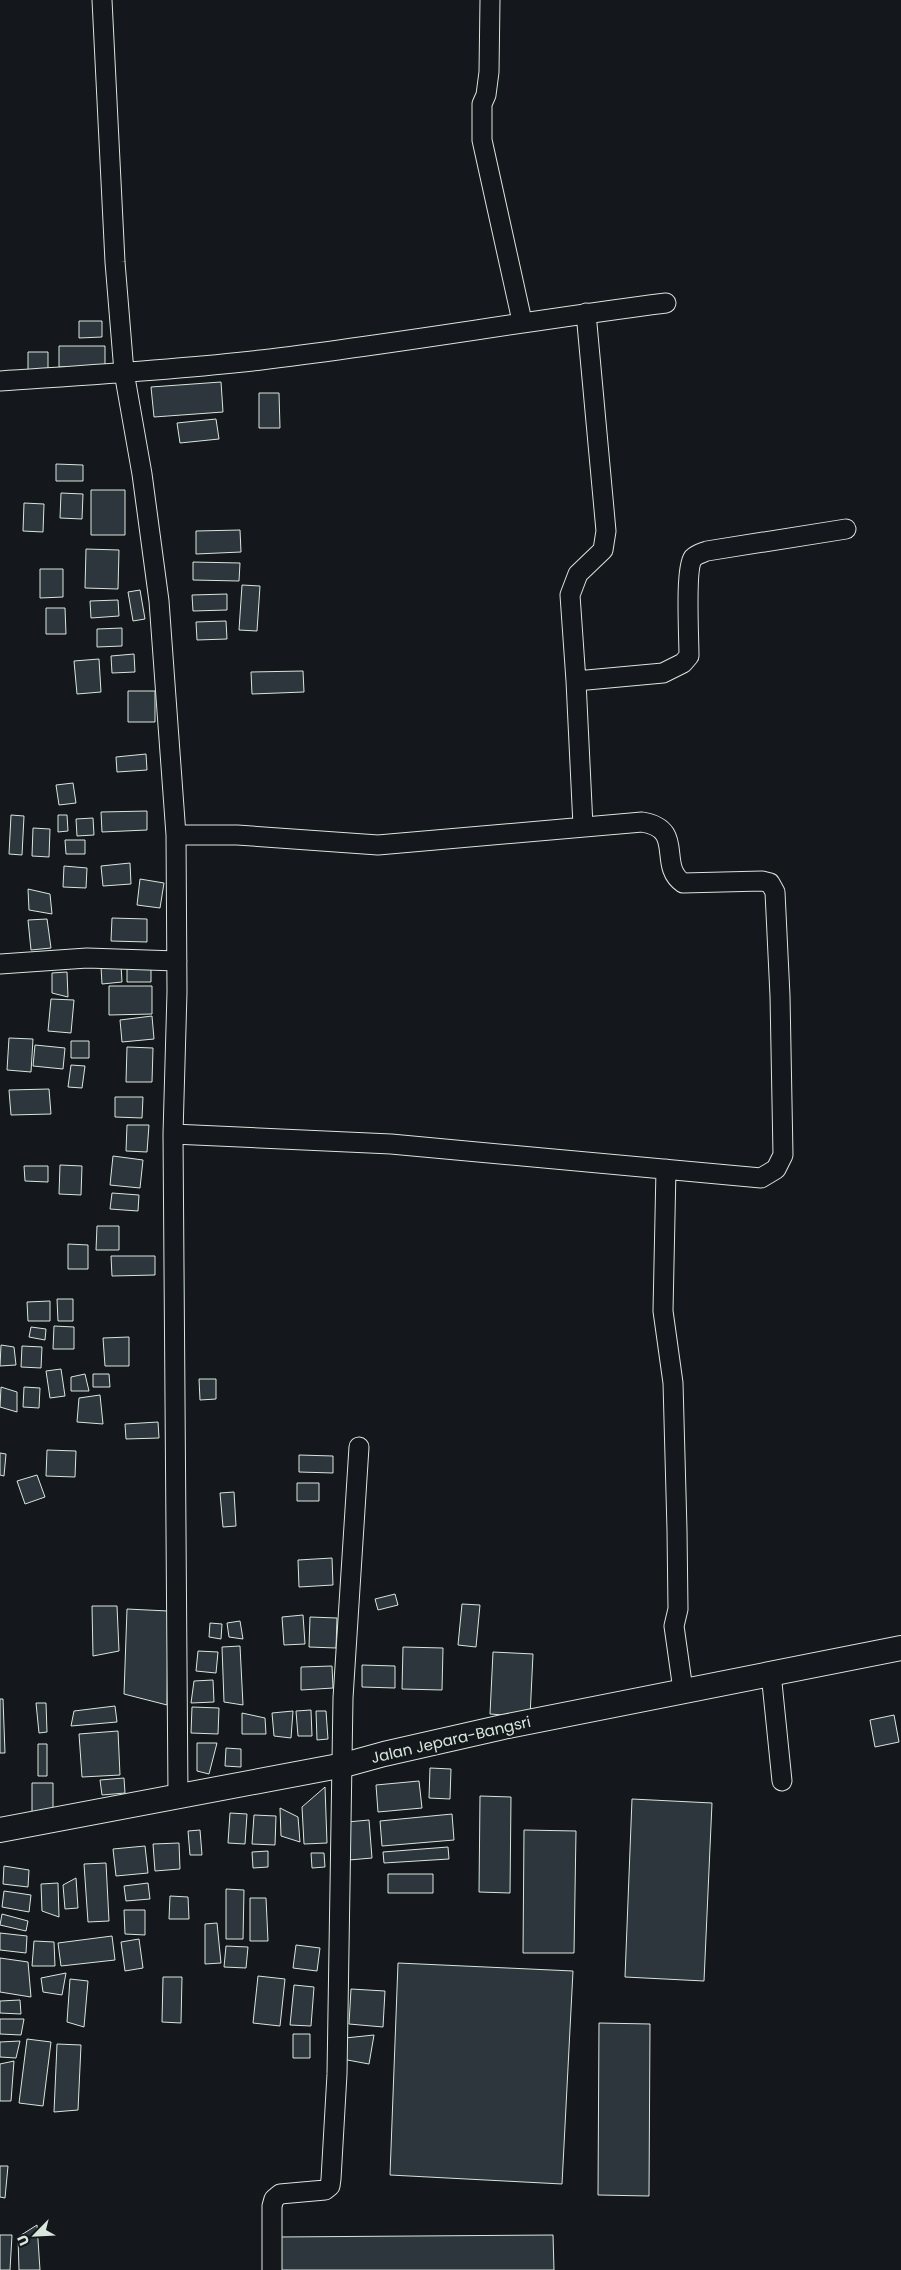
<svg xmlns="http://www.w3.org/2000/svg" width="901" height="2270" font-family="Poppins,sans-serif">
<rect width="100%" height="100%" fill="#14181c"/>
<path fill="#2c363c" stroke="#d8e6dc" d="M79 321H102V337L79 338Z
M59 346H105V367H59Z
M28 352H48V371H28Z
M221 382 223 412 154 417 151 387Z
M259 393H279L280 428H259Z
M216 419 219 439 180 443 177 423Z
M56 464 83 465V481H56Z
M91 490H125V535H91Z
M61 493 83 494 82 519 60 518Z
M24 503 44 504 43 532 23 531Z
M240 530 241 552 196 554V531Z
M86 549 119 550 118 589 85 588Z
M193 562 240 563 239 581 193 580Z
M40 569H63V597L40 598Z
M242 585 260 586 257 631 239 630Z
M140 590 145 619 133 621 128 592Z
M227 594V610L193 611 192 595Z
M118 600 119 616 91 618 90 601Z
M46 608H65L66 634H46Z
M226 621 227 639 197 640 196 622Z
M122 628V646L97 647V629Z
M134 654 135 672 112 673 111 656Z
M99 659 101 692 77 694 74 661Z
M303 671 304 692 252 694 251 672Z
M128 691H155V722H128Z
M146 754 147 770 117 772 116 757Z
M73 783 76 803 59 805 56 785Z
M147 811V830L102 832 101 812Z
M11 815 24 816 22 855 9 854Z
M58 815H67L68 831 58 832Z
M93 818 94 835 77 836 76 819Z
M33 828 50 829 49 857 32 856Z
M65 840H85V854H66Z
M130 863 131 884 103 886 101 866Z
M64 866 87 868 86 888 63 887Z
M140 879 164 883 160 908 137 905Z
M28 889 50 894 52 914 29 910Z
M112 918 147 919V942L111 941Z
M47 919 51 948 31 950 28 920Z
M127 963H151V982H127Z
M121 965 122 982 102 984 101 967Z
M67 972 68 997 52 993V973Z
M109 986H152V1014L109 1015Z
M51 999 74 1000 71 1033 48 1031Z
M152 1016 154 1039 122 1042 120 1020Z
M9 1038 33 1039 31 1072 7 1070Z
M71 1041H89V1058H71Z
M35 1045 65 1048 63 1069 33 1066Z
M127 1047 153 1048 152 1082H126Z
M71 1065 85 1066 82 1088 68 1087Z
M49 1089 51 1114 11 1115 9 1090Z
M115 1097H143L142 1118 115 1117Z
M127 1125H149L147 1152 126 1151Z
M113 1156 143 1160 140 1188 110 1185Z
M60 1165 82 1166 81 1195 59 1194Z
M24 1166H48V1182L25 1181Z
M112 1193 139 1195 138 1211 110 1209Z
M97 1226H119V1250H96Z
M68 1244 88 1245V1269H68Z
M111 1256H155V1275L112 1276Z
M57 1299H73V1321H58Z
M50 1301V1321H28L27 1302Z
M54 1326 74 1327V1349H53Z
M31 1327 46 1329 45 1340 29 1337Z
M129 1337V1366H105L103 1338Z
M1 1345 14 1347 16 1365 0 1366Z
M22 1346 42 1347 41 1368 21 1367Z
M61 1369 65 1396 50 1398 46 1371Z
M85 1374 89 1391H71V1377Z
M93 1374H109L110 1387H93Z
M199 1379H216V1399L200 1400Z
M1 1387 17 1392V1412L0 1407Z
M24 1387 40 1388 39 1408 23 1407Z
M100 1395 103 1424 77 1422 79 1398Z
M158 1422 159 1438 126 1439 125 1424Z
M47 1450 76 1451 75 1477 46 1476Z
M0 1453 6 1454 4 1476 0 1475Z
M299 1455 333 1456V1473L299 1472Z
M37 1475 45 1497 25 1504 17 1481Z
M297 1483H319V1501H297Z
M234 1492 236 1526 223 1527 220 1493Z
M332 1558 333 1585 299 1587 298 1560Z
M395 1594 398 1605 378 1610 375 1599Z
M462 1604 480 1605 476 1647 458 1645Z
M92 1606H117L119 1651 93 1656Z
M127 1609 168 1611 167 1705 124 1694Z
M303 1615 305 1644 284 1645 282 1617Z
M310 1617 337 1618 336 1648 309 1647Z
M240 1621 243 1639 229 1637 227 1623Z
M210 1623 222 1624 221 1639 209 1637Z
M240 1646 243 1705 224 1702 222 1647Z
M403 1647 443 1648 442 1690 402 1689Z
M198 1651 218 1652 216 1673 196 1671Z
M493 1652 533 1654 530 1717 490 1714Z
M362 1665 395 1666V1688L362 1687Z
M332 1666 333 1688 301 1690V1667Z
M213 1680 214 1702 191 1703 194 1681Z
M0 1699H3L5 1753H0Z
M36 1703H46L47 1732 39 1733Z
M115 1706 117 1722 71 1726 74 1711Z
M192 1707 219 1708 218 1734 191 1733Z
M311 1710 312 1736H298L296 1711Z
M293 1711 291 1738 274 1736 272 1713Z
M316 1711H326L328 1739 317 1740Z
M242 1713 265 1718 266 1734H242Z
M894 1715 899 1742 875 1747 870 1720Z
M118 1731 120 1775 82 1777 79 1734Z
M197 1743H217L209 1774 197 1771Z
M38 1744H47V1776H38Z
M226 1748 241 1749V1767L225 1766Z
M430 1768 451 1769 450 1799 429 1798Z
M124 1778 125 1793 102 1795 100 1780Z
M419 1781 422 1808 378 1812 376 1785Z
M32 1783H53V1813H32Z
M325 1787 327 1843 304 1844 302 1807Z
M480 1796 511 1797 510 1893 479 1892Z
M632 1799 712 1803 704 1981 625 1977Z
M280 1808 298 1817 300 1842 281 1836Z
M230 1813 247 1814 245 1844 228 1843Z
M452 1814 454 1840 382 1846 380 1821Z
M254 1815 276 1816 275 1845 252 1844Z
M369 1820 372 1858 349 1860 347 1822Z
M200 1830 202 1855H190L188 1831Z
M524 1830 576 1831 574 1953H523Z
M179 1843 180 1869 155 1871 153 1844Z
M145 1846 148 1873 116 1876 113 1849Z
M448 1847 449 1859 384 1863 383 1852Z
M268 1851V1867L253 1868 252 1852Z
M311 1853H324L325 1867 312 1868Z
M106 1863 109 1921 88 1922 84 1864Z
M4 1866 29 1870 28 1887 3 1884Z
M388 1874H433V1893H388Z
M76 1878 78 1908 65 1909 63 1885Z
M58 1883 59 1917 42 1911 41 1884Z
M148 1883 150 1899 126 1901 124 1886Z
M226 1889 244 1890 243 1939H226Z
M4 1891 31 1895 29 1912 2 1907Z
M170 1896 188 1897 189 1919H169Z
M250 1898H266L268 1941H250Z
M124 1910H145V1935L125 1934Z
M2 1914 28 1921 26 1931 0 1925Z
M217 1923 221 1963 205 1964V1924Z
M0 1933 27 1936 26 1953 0 1950Z
M112 1936 115 1960 61 1966 58 1943Z
M139 1939 143 1968 125 1971 121 1942Z
M34 1941 54 1942 55 1966H32Z
M296 1945 320 1948 317 1971 293 1968Z
M226 1946 248 1947 246 1968 224 1967Z
M0 1958 28 1962 31 1997 0 1992Z
M398 1963 573 1971 562 2184 390 2175Z
M66 1973 62 1995 43 1992 41 1978Z
M258 1976 285 1979 280 2026 253 2023Z
M163 1977H182L181 2023 162 2022Z
M70 1979 88 1981 84 2027 67 2022Z
M294 1985 314 1987 311 2026 290 2025Z
M351 1989 385 1991 383 2027 349 2024Z
M20 2000 21 2014 0 2013V2001Z
M0 2019H24L21 2035 0 2034Z
M599 2023 650 2024 649 2196 598 2195Z
M293 2034H310V2058H293Z
M374 2035 369 2064 342 2059 345 2038Z
M27 2039 51 2042 43 2106 19 2103Z
M20 2041 16 2058 0 2057V2042Z
M57 2044 81 2045 78 2110 54 2112Z
M14 2061 11 2101H0V2064Z
M0 2166H8L5 2198 0 2197Z
M37 2225 40 2270H19L18 2237Z
M0 2235H12L10 2270H0Z
M553 2235 554 2270H278L277 2237Z"/>
<g fill="none" stroke-linecap="round" stroke-linejoin="round">
<g stroke="#d8e6dc" stroke-width="21">
<path id="minor" d="M102 0 115 262 124 372 142 474 159 601 176 835 177 992 173 1134 178 1796
M490 0 489 72 486 95 482 104V140L522 321
M0 381C87 375 174 370 261 360 396 344 531 320 666 303
M576 681 663 673 683 663 689 656C689 638 685 569 693 558 697 554 702 553 707 551L846 529
M583 826 576 681 570 595 578 574 603 550 606 531 586 313
M0 964 87 958 177 961
M173 1134 391 1144 761 1178 776 1169 783 1155 780 996 775 892 770 883 762 881 683 883C657 865 686 829 642 822L378 845 237 835H176
M666 1169 663 1311 673 1383 677 1530 678 1609 674 1626 683 1690
M771 1673 782 1781
M272 2270V2206L274 2199 280 2194 325 2190 330 2186 331 2179 337 2074 343 1698 359 1447"/>
</g>
<g stroke="#d8e6dc" stroke-width="26">
<path id="major" d="M0 1830 344 1765 384 1754 503 1727 901 1648"/>
</g>
<use href="#minor" stroke="#14181c" stroke-width="19"/>
<use href="#major" stroke="#14181c" stroke-width="24"/>
</g>
<g text-anchor="middle" stroke-width="4" stroke-linejoin="round" paint-order="stroke">
<g font-size="15" fill="#d8e6dc" stroke="#14181c">
<text transform="translate(451 1740) rotate(-13)" y="5">Jalan Jepara-Bangsri</text>
</g>
</g>
<g transform="translate(35 2235) rotate(246)" stroke="#14181c" stroke-width="4" paint-order="stroke">
<path d="M0-4L9 19L0 12L-9 19Z" fill="#d8e6dc"/>
<text y="-8" font-size="14" font-weight="bold" text-anchor="middle" fill="#d8e6dc">U</text>
</g>
</svg>
